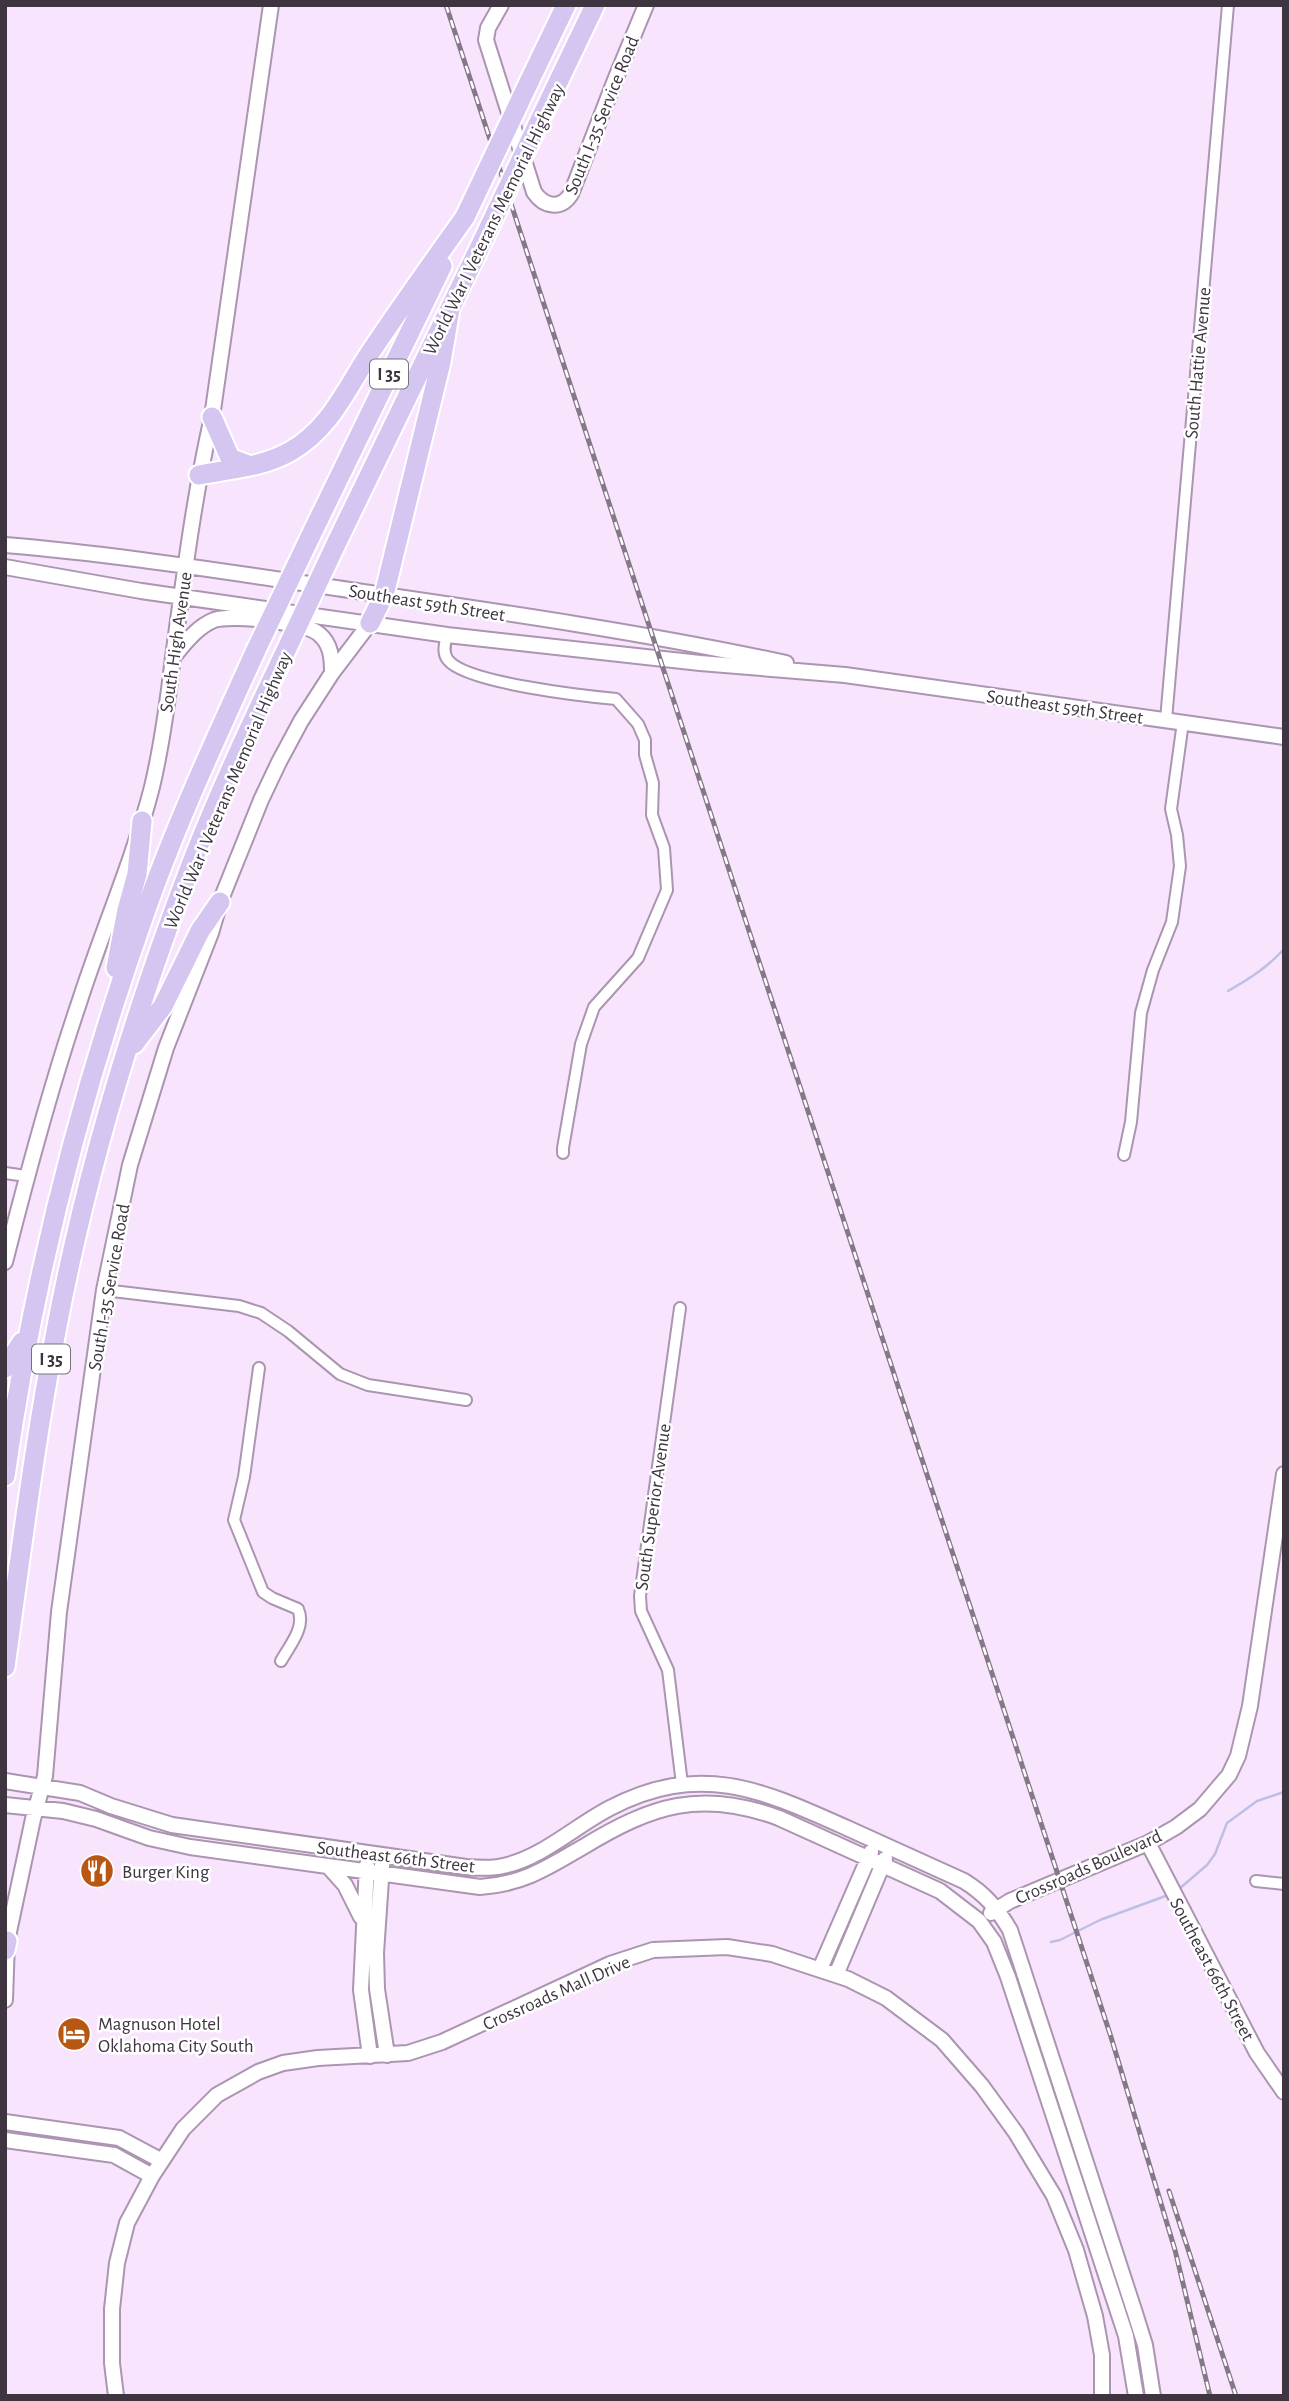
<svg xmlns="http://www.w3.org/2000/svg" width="1289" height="2401" font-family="'Alegreya Sans',sans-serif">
<rect width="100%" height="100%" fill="#f8e5fd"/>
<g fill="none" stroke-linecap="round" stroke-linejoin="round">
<path stroke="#bdbfe4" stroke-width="2.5" d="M1228 991C1249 979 1268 967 1284 949
M1179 1889 1207 1865 1215 1854 1227 1823 1257 1801 1284 1792
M1051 1942 1060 1940 1100 1920 1171 1894"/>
<g stroke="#ab95b1" stroke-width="14">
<path id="street" d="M447 635C445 643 442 653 448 660 466 683 584 696 616 699L638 724 645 740V755L653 783 652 815 664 848 667 890 638 958 594 1007 581 1044 563 1148V1153
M1166 720 1228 5
M1124 1155 1131 1122 1141 1013 1153 970 1172 922 1180 866 1177 835 1171 809 1183 722
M5 1173 26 1176
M104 1290 239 1306 261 1313 288 1331 340 1374 368 1385 466 1400
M680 1308 640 1596 641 1611 668 1670 682 1784
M259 1368 244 1477 234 1520 263 1592 272 1598 298 1609C306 1627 290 1645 281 1661
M1256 1881 1284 1884"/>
</g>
<g stroke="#ab95b1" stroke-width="18">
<path id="secondary" d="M501 5 488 28 486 40 534 192C544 207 561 210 571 194L615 80 646 5
M5 545C116 554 226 572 336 588 487 610 637 631 786 663
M5 567 141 591 447 635 700 663 845 675 1284 737
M174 656C186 642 197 627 214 620 231 614 306 622 319 634 331 644 332 658 332 673
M5 1262C27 1175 50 1088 79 1003 102 931 133 861 152 787 162 745 168 700 173 657 184 577 194 496 212 417L271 5
M5 1781 80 1793 111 1806 172 1825 466 1867C478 1868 491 1869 503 1866 542 1858 575 1826 610 1808 701 1761 762 1790 847 1828 886 1846 925 1863 964 1881 985 1894 997 1908 1010 1930L1135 2313 1145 2345 1153 2396
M5 1805 63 1811 96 1819 149 1838 190 1847 480 1887C523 1884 547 1868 583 1847 652 1805 701 1789 779 1818L940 1891 979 1921 994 1942 1008 1977 1126 2336 1136 2396
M1148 1843 1257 2053 1284 2092
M367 1865 361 1990 370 2056
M382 1865 376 1953 377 1989 387 2055
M328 1866 345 1885 361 1917
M991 1913 1010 1901 1148 1843 1176 1827 1200 1809 1229 1775 1238 1756 1250 1706 1284 1474
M820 1969 871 1852
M836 1975 885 1859
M5 2000 7 1941 33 1819 45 1776 59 1612 104 1290 130 1165 166 1048 211 933 220 902 261 800 279 762 301 721 332 673 370 623
M5 2122 119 2138 162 2161
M5 2140 114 2155 152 2176
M116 2396 112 2363V2309L117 2263 127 2223 152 2176 183 2129 217 2095 258 2072 283 2063 318 2058 408 2053 442 2042 610 1964 653 1950 727 1947 772 1954 848 1979 886 1998 942 2040 982 2086 1016 2133 1054 2196 1076 2250 1095 2316 1102 2355V2396"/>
</g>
<g stroke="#fff" stroke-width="23">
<path id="highway" d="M529 82 566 5
M540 120 595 5
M212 417 230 458 248 465
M199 475C229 469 264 467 291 451 333 427 349 382 376 344 405 301 435 259 465 217
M313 531 442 266
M337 542 476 255
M370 623 384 595 441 362 450 309
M116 968 127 910 137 874 142 821
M134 1044 163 1006 200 931 220 902
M5 1368 22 1342
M5 1476C32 1285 79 1099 143 918 175 826 216 738 256 650
M5 1667C21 1553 35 1439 57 1326 87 1169 134 1014 191 865 218 795 249 728 281 661
M5 1950 7 1941"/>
</g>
<use href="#street" stroke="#fff" stroke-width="10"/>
<use href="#secondary" stroke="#fff" stroke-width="14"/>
<use href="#highway" stroke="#d4c5f1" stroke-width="19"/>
<g stroke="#857889" stroke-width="5">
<path id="rail" d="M446 5 1111 2037 1175 2250 1210 2396
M1169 2191 1236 2396"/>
</g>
<use href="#rail" stroke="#fff" stroke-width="2.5" stroke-dasharray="8" stroke-linecap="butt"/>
<g stroke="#fff" stroke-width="23" stroke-linecap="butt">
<path id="highway-bridge" d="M465 217 529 82
M476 255 540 120
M256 650 313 531
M281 661 337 542"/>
</g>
<use href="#highway-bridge" stroke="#d4c5f1" stroke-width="19"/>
</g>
<defs>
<g id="restaurant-disc" transform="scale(1.75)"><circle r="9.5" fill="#b85714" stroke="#fff"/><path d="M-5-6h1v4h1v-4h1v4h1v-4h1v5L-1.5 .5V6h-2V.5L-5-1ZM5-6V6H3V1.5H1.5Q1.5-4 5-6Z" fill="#fff"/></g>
<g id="hotel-disc" transform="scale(1.75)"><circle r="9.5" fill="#b85714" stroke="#fff"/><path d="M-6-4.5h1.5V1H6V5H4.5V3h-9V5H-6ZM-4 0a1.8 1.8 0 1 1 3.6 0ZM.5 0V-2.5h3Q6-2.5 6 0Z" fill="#fff"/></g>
</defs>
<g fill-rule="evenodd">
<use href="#restaurant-disc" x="97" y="1871"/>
<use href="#hotel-disc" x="74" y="2034"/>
</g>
<g text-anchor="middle" stroke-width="5" stroke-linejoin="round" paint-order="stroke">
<g fill="#fff" stroke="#78727a" stroke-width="2">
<rect x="370" y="359.5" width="38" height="29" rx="5"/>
<rect x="32" y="1344.5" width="38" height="29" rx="5"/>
</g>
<g font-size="18" font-weight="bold" fill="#3e3541">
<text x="389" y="380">I 35</text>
<text x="51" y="1365">I 35</text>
</g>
<g font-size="19" fill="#3e3541" stroke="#fff">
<text transform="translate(601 115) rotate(-68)" y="7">South I-35 Service Road</text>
<text transform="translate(493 219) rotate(-64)" y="7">World War I Veterans Memorial Highway</text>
<text transform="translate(1197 363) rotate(-85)" y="7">South Hattie Avenue</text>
<text transform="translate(427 602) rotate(9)" y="7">Southeast 59th Street</text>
<text transform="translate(175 642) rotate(-82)" y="7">South High Avenue</text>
<text transform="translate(1065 706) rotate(8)" y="7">Southeast 59th Street</text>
<text transform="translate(227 790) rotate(-67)" y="7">World War I Veterans Memorial Highway</text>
<text transform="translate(108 1287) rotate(-80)" y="7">South I-35 Service Road</text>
<text transform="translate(652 1507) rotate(-82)" y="7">South Superior Avenue</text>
<text transform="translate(396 1856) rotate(7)" y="7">Southeast 66th Street</text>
<text transform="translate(1088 1866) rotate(-24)" y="7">Crossroads Boulevard</text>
<text transform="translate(1213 1969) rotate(62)" y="7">Southeast 66th Street</text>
<text transform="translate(556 1992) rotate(-24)" y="7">Crossroads Mall Drive</text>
</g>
<g font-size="19" fill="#3e3541" stroke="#fff" text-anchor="start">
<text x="122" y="1878">Burger King</text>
<text x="98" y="2030">Magnuson Hotel<tspan x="98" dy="22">Oklahoma City South</tspan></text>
</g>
</g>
<rect width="1289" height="2401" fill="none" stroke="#3e3541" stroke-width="14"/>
</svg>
